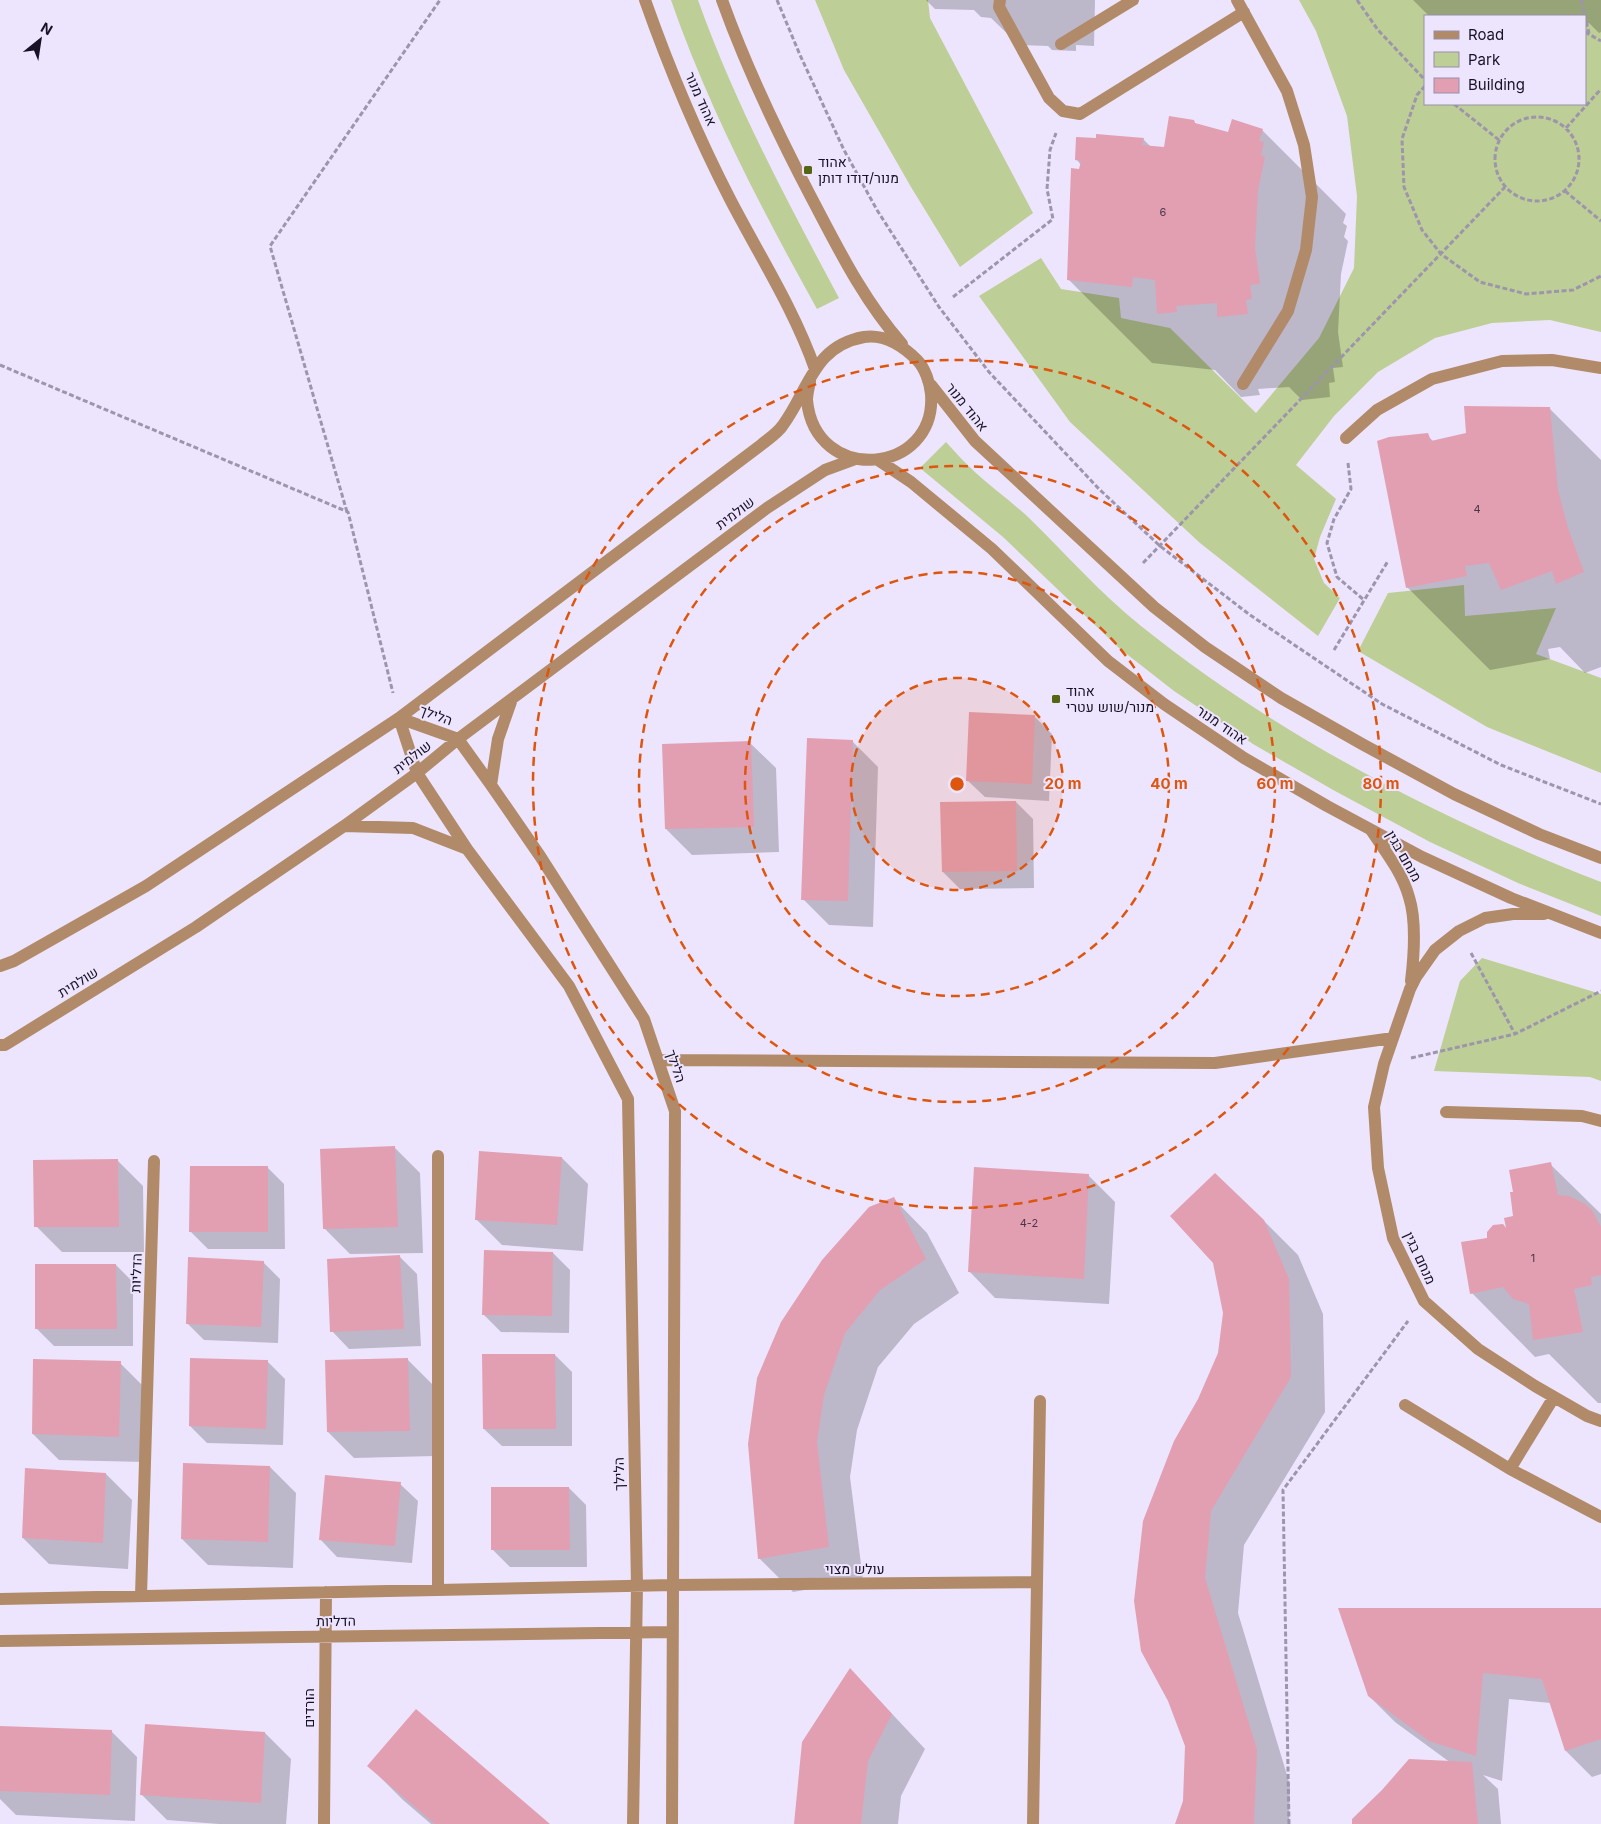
<svg xmlns="http://www.w3.org/2000/svg" width="1601" height="1824" font-family="Inter,Heebo,sans-serif">
<rect width="100%" height="100%" fill="#ede5fd"/>
<path fill="#bdce96" fill-rule="evenodd" d="M671 0H698C735 104 787 201 839 298L817 309C762 210 708 107 671 0Z
M815 0H928L930 18 1033 213 960 267 911 187 844 70Z
M1299 0H1601V332L1550 320 1492 323 1435 338 1378 372 1334 416 1296 465 1336 499 1320 537 1314 559 1324 583 1340 598 1318 636 1200 543 1070 422 979 296 1041 258 1061 289 1119 298 1121 318 1170 328 1256 413 1319 338 1354 268 1357 196 1347 116 1316 31ZM1585 16V104H1425V16Z
M946 442C956 453 966 464 977 474 993 488 1010 501 1026 515 1064 552 1100 593 1141 626 1277 735 1439 819 1601 882V916L1518 883 1430 842 1335 791 1253 744 1174 691 1119 648 1003 537 920 468Z
M1464 585 1465 616 1556 608 1536 654 1601 678V773L1487 727 1358 651 1388 593Z
M1482 958 1601 994V1081L1590 1077 1434 1071 1460 981Z"/>
<path fill="#0003" d="M926 0H1095L1094 46 1076 45V51L1052 50 1048 46 1019 45 991 18 981 17 974 10 935 9Z
M1413 0H1601V32L1599 33 1589 23 1585 24V16H1429Z
M1197 125 1229 134 1262 130 1346 214 1343 223 1347 226 1344 237 1348 241 1341 274 1338 332 1343 367 1333 368 1335 382 1329 383 1330 397 1302 400 1289 387 1258 389 1260 395 1241 397 1215 370 1152 363 1068 279 1081 165 1077 160 1143 139 1151 147 1165 148Z
M1550 409 1601 460V667L1585 673 1560 647 1548 649 1550 659 1490 670 1407 587 1427 435 1434 442 1467 434Z
M1035 717 1052 734 1049 801 985 797 967 780Z
M852 741 878 767 873 927 829 925 803 899Z
M750 743 776 768 779 852 692 855 666 829Z
M1016 802 1033 819 1034 888 960 889 943 872Z
M394 1147 420 1173 423 1253 350 1254 324 1228Z
M562 1158 588 1184 583 1251 502 1245 476 1219Z
M117 1160 143 1186 144 1252H62L36 1226Z
M1550 1164 1601 1214V1403H1598L1549 1354 1535 1357 1472 1293 1488 1239 1508 1231 1514 1217 1515 1193Z
M267 1167 284 1184 285 1249H208L191 1232Z
M1089 1176 1115 1202 1109 1304 995 1298 970 1272Z
M894 1199 927 1233 959 1293 914 1324 878 1367 857 1430 850 1477 863 1580 793 1592 759 1558Z
M1264 1221 1298 1255 1323 1314 1325 1412 1244 1545 1238 1613 1290 1785 1289 1824H1176L1184 1802 1199 1399 1219 1354Z
M553 1253 570 1270 569 1333 501 1332 483 1314Z
M400 1257 417 1274 421 1346 349 1349 332 1331Z
M263 1262 280 1279 278 1343 204 1340 187 1323Z
M116 1265 133 1282V1346H54L36 1328Z
M555 1355 572 1372V1446H502L484 1429Z
M408 1360 434 1386 435 1456 354 1458 328 1432Z
M267 1361 285 1379 283 1445 207 1443 190 1426Z
M120 1363 146 1389 145 1462 59 1460 33 1434Z
M270 1467 296 1493 293 1568 208 1565 182 1539Z
M106 1474 132 1500 128 1569 49 1564 23 1538Z
M400 1484 418 1501 412 1563 337 1557 320 1539Z
M569 1488 586 1505 587 1567H510L493 1550Z
M1601 1609V1774L1592 1777 1566 1751 1551 1703 1509 1699 1502 1781 1483 1775 1498 1789 1501 1824H1353L1451 1763 1395 1722 1369 1696Z
M851 1670 925 1749 901 1796 898 1824H795Z
M0 1727 111 1731 137 1757 135 1821 16 1815 0 1799Z
M265 1733 291 1759 286 1824H219L167 1820 141 1794Z
M369 1766 548 1824H431L403 1800Z"/>
<path fill="#e29fb1" d="M1169 116 1194 120 1195 123 1228 132 1232 119 1263 129 1259 141 1264 142 1261 155 1265 157 1258 190 1255 248 1260 284 1250 285 1252 299 1246 300 1248 314 1217 317V303L1176 306 1177 312 1157 314 1155 280 1133 277 1132 287 1067 280 1071 168 1079 169 1081 161 1075 160 1076 137 1096 138V134L1144 138 1142 145 1164 147Z
M1464 406 1550 407 1558 490 1568 528 1584 572 1556 584 1552 571 1501 590 1489 563 1465 566 1467 576 1406 588 1377 441 1389 437 1428 433 1431 441 1466 433Z
M969 712 1035 715 1032 784 966 781Z
M807 738 853 740 848 901 801 900Z
M751 741 754 827 665 829 662 744Z
M1016 801 1017 871 942 872 940 802Z
M395 1146 398 1227 323 1229 320 1149Z
M479 1151 562 1157 557 1225 475 1220Z
M118 1159 119 1227H34L33 1160Z
M1551 1162 1558 1195 1569 1196 1585 1204 1592 1210 1601 1227V1275L1591 1277 1592 1285 1574 1289 1583 1332 1533 1340 1529 1304 1513 1299 1503 1287 1470 1294 1461 1242 1487 1238V1232L1493 1225 1503 1224 1506 1228 1504 1218 1513 1216 1510 1192H1513L1509 1170Z
M190 1166H268V1232H189Z
M974 1167 1089 1174 1084 1279 968 1272Z
M1215 1173 1264 1220 1289 1279 1291 1377 1211 1511 1205 1578 1257 1750 1254 1824H1175L1183 1801 1185 1746 1168 1701 1141 1651 1134 1601 1143 1521 1174 1441 1198 1399 1218 1353 1223 1313 1213 1263 1170 1216Z
M894 1197 926 1259 880 1290 845 1333 824 1395 817 1442 829 1547 758 1559 748 1444 757 1378 781 1322 822 1260 869 1207Z
M484 1250 553 1252 552 1316 482 1315Z
M400 1255 404 1329 330 1332 327 1259Z
M188 1257 264 1261 261 1327 186 1324Z
M35 1264H116L117 1329H35Z
M482 1354H555L556 1429H483Z
M190 1358 268 1360 266 1429 189 1426Z
M408 1358 410 1431 327 1432 325 1360Z
M33 1359 121 1361 119 1437 32 1434Z
M183 1463 270 1466 268 1542 181 1539Z
M25 1468 106 1473 103 1543 22 1538Z
M325 1475 401 1482 395 1546 319 1540Z
M491 1487H569L570 1550H491Z
M1338 1608H1601V1739L1565 1751 1542 1679 1483 1673 1476 1756 1429 1741 1368 1696Z
M850 1668 892 1714 868 1761 861 1824H794L802 1742Z
M416 1709 550 1824H435L367 1766Z
M145 1724 265 1732 261 1803 140 1795Z
M0 1726 112 1730 110 1795 0 1791Z
M1409 1759 1472 1762 1478 1824H1352V1819L1382 1790Z"/>
<g fill="none" stroke-linecap="round" stroke-linejoin="round">
<path stroke="#9d95ab" stroke-width="3" stroke-dasharray="5 2.5" stroke-linecap="butt" d="M777 0 800 55 844 150 877 210 939 307 989 372 1099 489 1160 546 1250 615 1382 704 1501 765 1601 804
M1357 0 1378 30 1425 80
M1581 0 1589 33
M1585 32 1601 41
M1425 86 1417 95 1402 139 1404 187 1422 230 1441 254 1480 282 1526 294 1573 290 1601 276
M1454 104 1499 140
M1495 159a42 42 0 1 1 84 0a42 42 0 1 1-84 0Z
M1566 128 1601 89
M1565 191 1601 221
M953 297 1053 219 1047 189 1050 150 1056 133
M0 365 348 512 393 693
M1348 463 1351 489 1334 519 1327 543 1337 577 1364 600
M347 512 270 246 440 0
M1143 563 1505 187
M1334 650 1388 561
M1471 953 1515 1034
M1411 1058 1515 1034 1601 991
M1289 1824 1283 1490 1408 1321"/>
<path stroke="#b18a69" stroke-width="12" d="M645 0C669 68 697 135 730 199 759 255 794 309 815 369
M722 0C746 67 777 132 810 195 838 248 862 298 902 344
M1000 0 999 7 1049 98 1063 111 1080 114 1244 12
M1237 0 1287 91 1304 145 1312 197 1306 250 1288 311 1243 384
M1061 44 1133 0
M931 385 975 441 1154 607 1205 647 1281 698 1362 744 1454 794 1539 834 1601 858
M1346 438 1377 410 1432 379 1502 361 1552 360 1601 368
M878 460 911 482 992 549 1108 661 1164 704 1244 758 1327 806 1422 857 1511 898 1601 933
M399 718 458 739 491 785 540 856 644 1019 675 1111 672 1824
M399 718 417 773 467 849 569 986 628 1099 637 1586 633 1824
M491 785 498 739 512 699
M344 826 413 828 467 849
M1371 830C1385 851 1402 872 1409 897 1417 922 1414 956 1411 981
M1544 914H1513L1485 918 1459 931 1435 950 1416 977 1410 989 1384 1064 1374 1107 1378 1168 1393 1238 1424 1301 1478 1349 1535 1386 1587 1416 1601 1421
M0 966 14 961 146 886 399 718 761 445C768 439 778 433 783 425 809 390 813 346 864 337 885 334 903 346 917 360 925 368 930 383 931 394 937 475 815 486 807 400 807 394 809 387 810 381
M0 1045H5L196 927 344 826 417 773 458 739 767 508 825 470 855 459
M658 1060 1215 1063 1393 1038
M1446 1112 1582 1116 1601 1121
M1405 1405 1510 1469 1601 1517
M1510 1469 1554 1397
M438 1590V1156
M141 1596 154 1161
M0 1599 673 1585 1037 1582
M0 1641 672 1632
M324 1824 326 1592
M1033 1824 1040 1401"/>
</g>
<circle cx="957" cy="784" r="106" fill="#de550d" fill-opacity=".12"/>
<g fill="none" stroke="#de550d" stroke-width="2.5" stroke-dasharray="9 6">
<circle cx="957" cy="784" r="106"/>
<circle cx="957" cy="784" r="212"/>
<circle cx="957" cy="784" r="318"/>
<circle cx="957" cy="784" r="424"/>
</g>
<g fill="#546611" stroke="#ede5fd" stroke-width="2">
<rect x="803" y="165" width="10" height="10" rx="2.5"/>
<rect x="1051" y="694" width="10" height="10" rx="2.5"/>
</g>
<g text-anchor="middle" stroke-width="4" stroke-linejoin="round" paint-order="stroke">
<g font-size="11" fill="#4b3448">
<text x="1163" y="216">6</text>
<text x="1477" y="513">4</text>
<text x="1029" y="1227">4-2</text>
<text x="1533" y="1262">1</text>
</g>
<g font-size="14" fill="#191125" stroke="#ede5fd">
<text transform="translate(701 99) rotate(66)" y="5">אהוד מנור</text>
<text transform="translate(967 407) rotate(51)" y="5">אהוד מנור</text>
<text transform="translate(735 513) rotate(-37)" y="5">שולמית</text>
<text transform="translate(436 715) rotate(20)" y="5">הלילך</text>
<text transform="translate(1222 725) rotate(34)" y="5">אהוד מנור</text>
<text transform="translate(412 757) rotate(-38)" y="5">שולמית</text>
<text transform="translate(1404 856) rotate(60)" y="5">מנחם בגין</text>
<text transform="translate(78 982) rotate(-32)" y="5">שולמית</text>
<text transform="translate(676 1066) rotate(71)" y="5">הלילך</text>
<text transform="translate(1420 1258) rotate(65)" y="5">מנחם בגין</text>
<text transform="translate(136 1273) rotate(-88)" y="5">הדליות</text>
<text transform="translate(619 1474) rotate(-91)" y="5">הלילך</text>
<text x="855" y="1574">עולש מצוי</text>
<text transform="translate(336 1621) rotate(-1)" y="5">הדליות</text>
<text transform="translate(309 1708) rotate(-90)" y="5">הורדים</text>
</g>
<g font-size="14" fill="#191125" stroke="#ede5fd" text-anchor="start">
<text x="818" y="167">אהוד<tspan x="818" dy="16">מנור/דודו דותן</tspan></text>
<text x="1066" y="696">אהוד<tspan x="1066" dy="16">מנור/שוש עטרי</tspan></text>
</g>
</g>
<circle cx="957" cy="784" r="8" fill="#de550d" stroke="#ede5fd" stroke-width="2.5"/>
<g font-size="15" text-anchor="middle" font-weight="bold" fill="#de550d" stroke="#ede5fd" stroke-width="4" stroke-linejoin="round" paint-order="stroke">
<text x="1063" y="789">20 m</text>
<text x="1169" y="789">40 m</text>
<text x="1275" y="789">60 m</text>
<text x="1381" y="789">80 m</text>
</g>
<rect x="1424" y="15" width="162" height="90" fill="#ede5fd" stroke="#9890a7"/>
<rect x="1434" y="31" width="25" height="8" fill="#b18a69" stroke="#9890a7"/>
<text x="1468" y="40" font-size="15" fill="#191125">Road</text>
<rect x="1434" y="52" width="25" height="15" fill="#bdce96" stroke="#9890a7"/>
<text x="1468" y="65" font-size="15" fill="#191125">Park</text>
<rect x="1434" y="78" width="25" height="15" fill="#e29fb1" stroke="#9890a7"/>
<text x="1468" y="90" font-size="15" fill="#191125">Building</text>
<g transform="translate(40 40) rotate(30)" stroke="#ede5fd" stroke-width="4" paint-order="stroke">
<path d="M0-4L9 19L0 12L-9 19Z" fill="#191125"/>
<text y="-8" font-size="14" font-weight="bold" text-anchor="middle" fill="#191125">N</text>
</g>
</svg>
